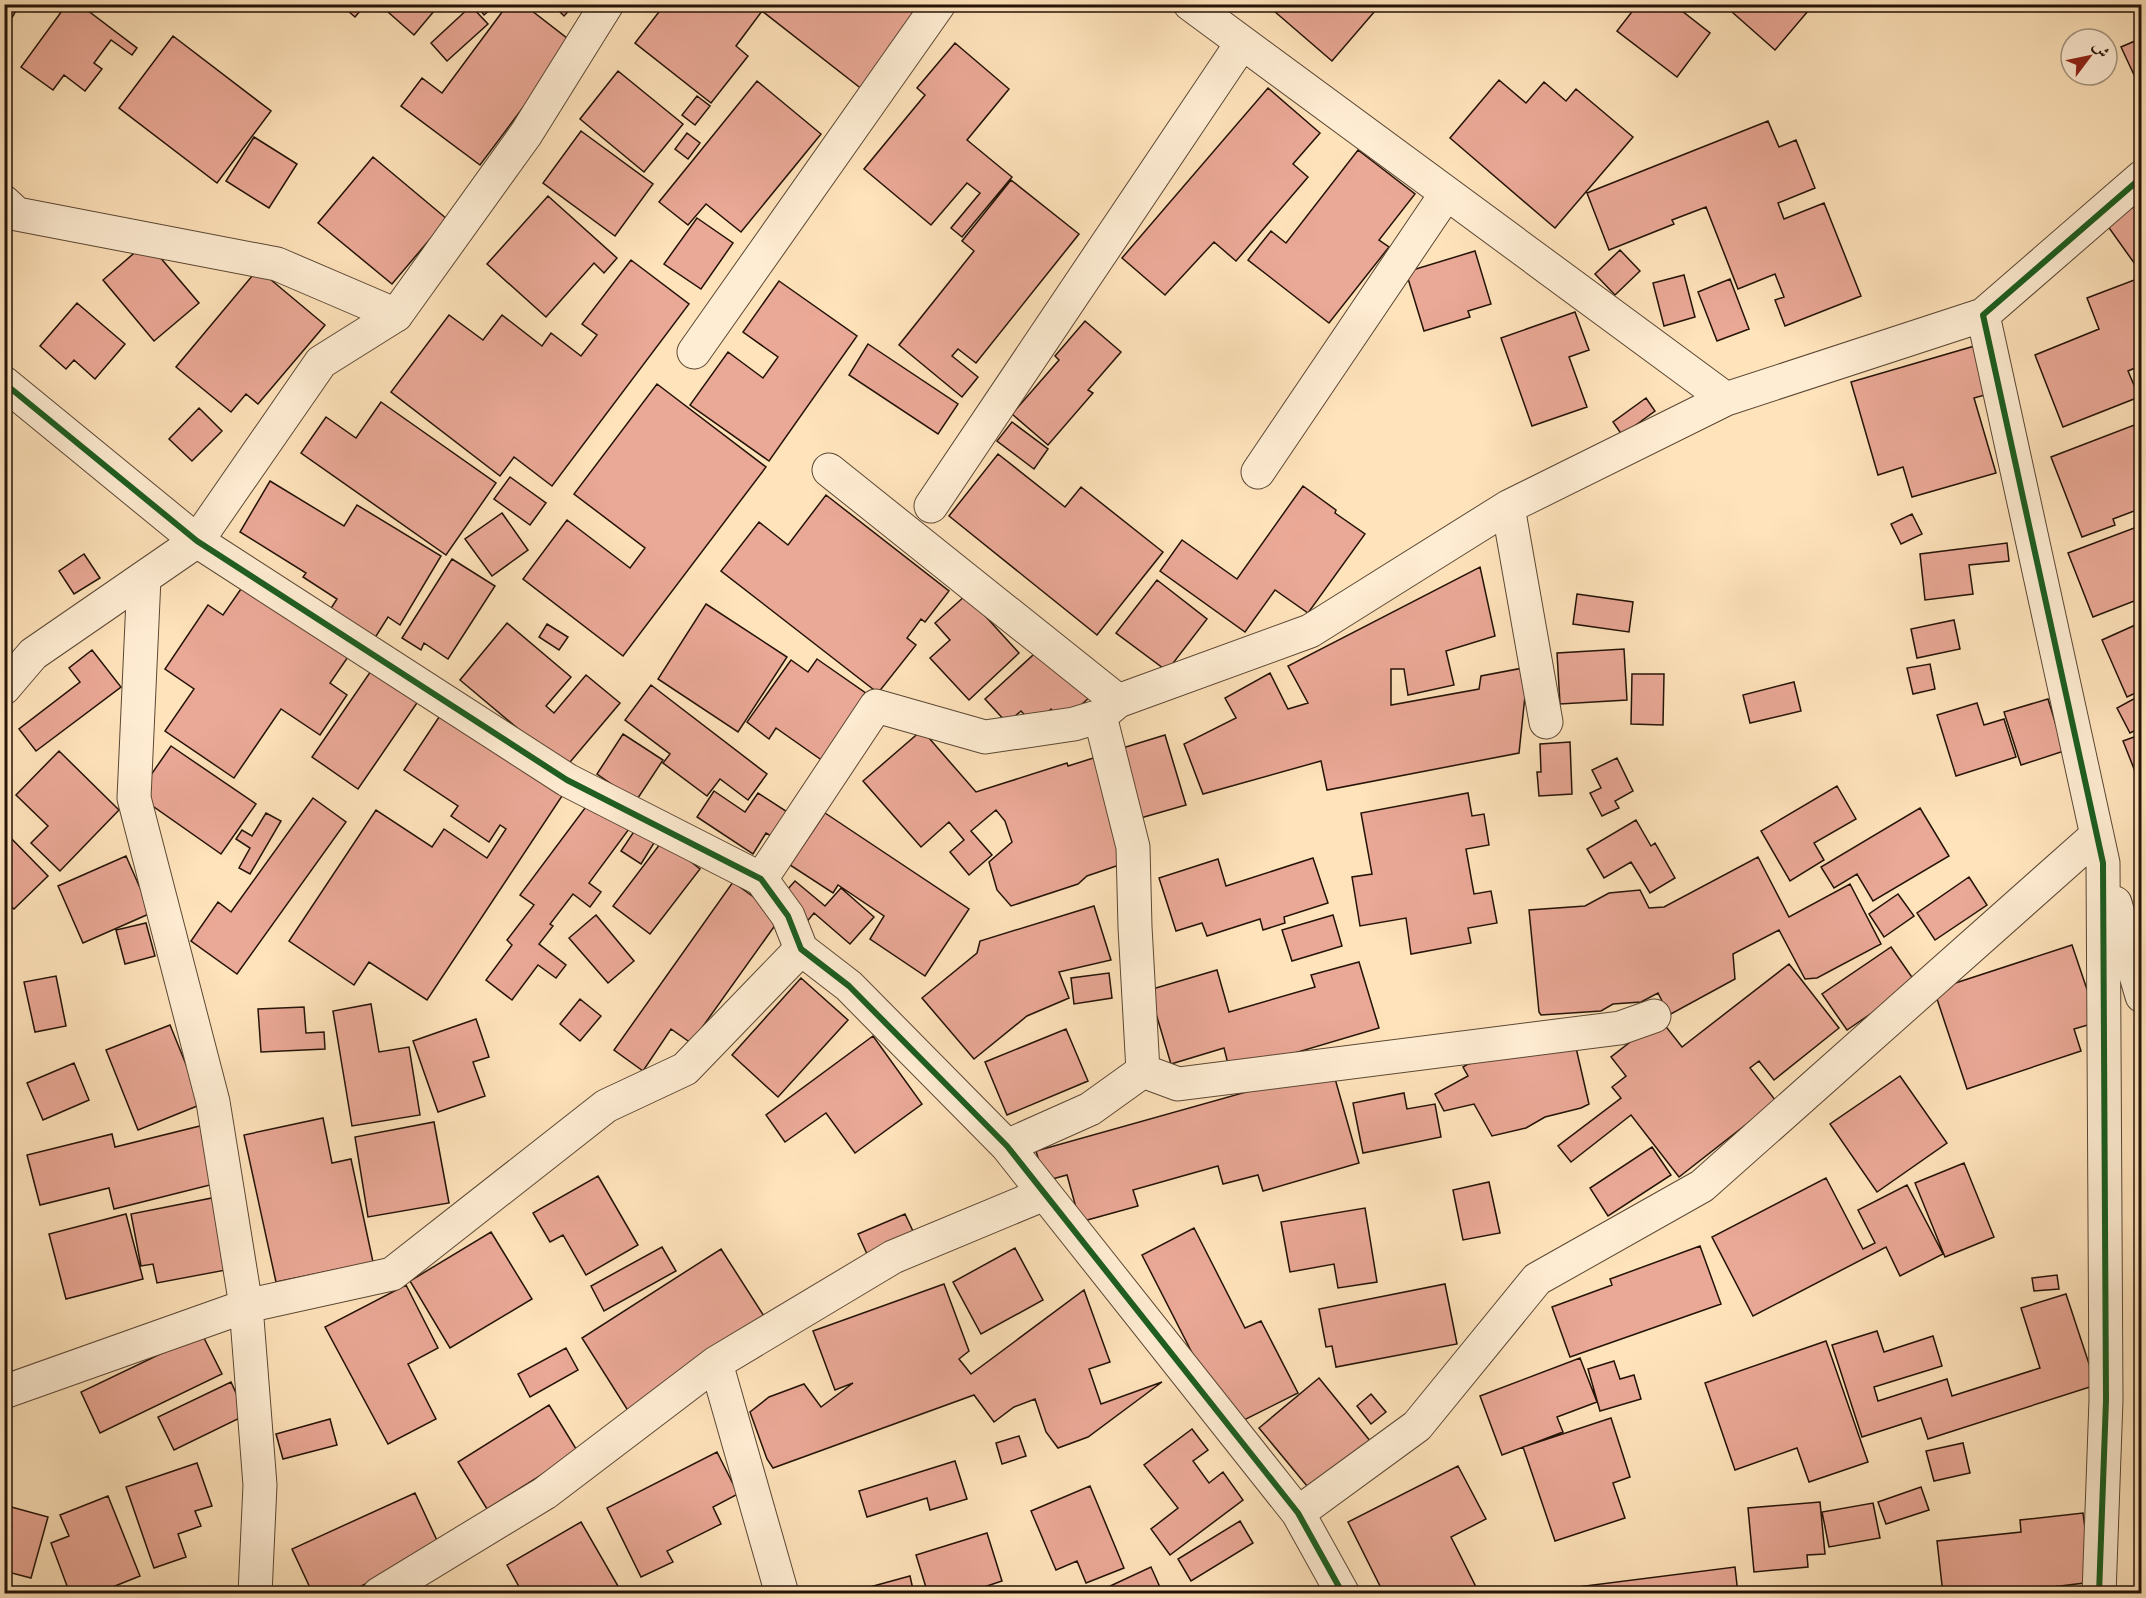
<svg xmlns="http://www.w3.org/2000/svg" width="2146" height="1598" font-family="'IM FELL Double Pica',Amiri,serif">
<rect width="100%" height="100%" fill="#ffe3bb"/>
<filter id="stains"><feTurbulence type="fractalNoise" baseFrequency=".00333" numOctaves="4"/><feColorMatrix values="0 0 0 0 .2 0 0 0 0 .09 0 0 0 0 .02 0 0 0 .5 -.17"/></filter>
<radialGradient id="worn" r=".72"><stop offset=".6" stop-color="#630" stop-opacity="0"/><stop offset="1" stop-color="#630" stop-opacity=".3"/></radialGradient>
<path fill="#eaa896" stroke="#241307" stroke-width="1.5" d="M4 4H20L4 31Z
M67 4H79L137 48 132 55 111 40 94 63 102 69 85 91 64 75 53 90 21 67Z
M340 4H366L355 17Z
M379 4H440L414 35Z
M476 4H497L484 15Z
M508 4H523L572 42 480 165 401 106 422 78 442 93Z
M552 4H575L564 16Z
M665 4H930L863 90 762 11 736 46 748 56 711 103 635 43Z
M1280 4H1381L1332 61 1274 11Z
M1638 4H1673L1710 33 1677 77 1617 31Z
M1723 4H1814L1775 50Z
M471 6 488 24 447 61 431 43Z
M173 36 271 111 217 183 119 108Z
M2142 38V92L2121 47Z
M955 43 1009 89 967 140 1012 177 962 237 951 228 980 193 967 183 931 225 864 169 925 95 917 88Z
M618 71 683 124 644 172 580 119Z
M1499 80 1526 103 1544 82 1566 101 1576 89 1633 137 1555 228 1450 138Z
M757 81 821 134 741 232 706 204 688 225 659 202Z
M1268 88 1320 133 1293 164 1308 177 1236 261 1214 242 1165 295 1122 258Z
M697 96 710 106 695 125 682 115Z
M1768 121 1779 147 1796 140 1815 188 1778 203 1784 219 1824 203 1861 296 1785 326 1775 300 1784 297 1775 274 1738 289 1706 207 1672 220 1674 224 1609 250 1587 193Z
M581 131 653 184 615 236 543 183Z
M687 133 700 143 688 159 675 149Z
M254 137 297 164 269 208 226 181Z
M1358 150 1415 194 1379 240 1389 247 1329 323 1248 260 1271 231 1286 243Z
M373 157 447 219 392 284 318 223Z
M1011 180 1079 234 976 363 958 349 952 356 978 377 962 397 899 345 974 251 962 241Z
M548 196 617 258 604 273 594 263 546 317 487 264Z
M2142 201V274L2107 225Z
M697 218 733 243 701 289 664 264Z
M147 242 199 303 154 341 103 280Z
M1620 250 1640 271 1615 295 1595 274Z
M1475 251 1491 304 1468 311 1470 317 1424 331 1406 272Z
M631 260 689 304 552 486 514 457 500 476 391 392 449 315 483 340 502 315 542 346 551 333 581 356 597 335 582 324Z
M258 269 325 325 258 404 246 394 231 412 176 367Z
M1684 275 1695 317 1664 326 1653 283Z
M2142 277V365L2128 371 2139 397 2063 427 2035 355 2099 329 2087 298Z
M1730 279 1749 329 1717 341 1698 292Z
M779 281 857 336 769 461 690 405 728 352 763 378 778 357 743 332Z
M77 303 125 344 95 379 74 360 66 369 40 346Z
M1575 312 1589 350 1569 357 1587 407 1532 426 1501 338Z
M1085 321 1121 352 1088 390 1093 393 1048 445 1012 414 1059 360 1055 356Z
M868 344 958 404 938 434 849 375Z
M1978 345 1992 393 1974 398 1996 473 1912 497 1903 467 1878 475 1851 382Z
M657 384 766 467 623 656 523 579 567 520 630 568 645 548 574 494Z
M1646 398 1655 411 1622 435 1613 422Z
M381 402 496 483 446 555 301 453 326 417 356 438Z
M199 408 222 431 192 461 169 439Z
M1012 422 1048 449 1034 469 997 441Z
M2142 422V508L2113 519 2115 525 2082 537 2051 457Z
M998 454 1065 507 1081 487 1163 552 1097 635 949 516Z
M510 477 546 503 530 525 494 499Z
M270 481 344 526 357 505 441 556 400 625 388 617 373 641 328 613 337 599 303 577 306 573 240 532Z
M1303 486 1336 510 1335 513 1365 534 1308 613 1275 590 1245 632 1160 571 1182 540 1237 579Z
M826 495 949 591 925 622 921 619 907 638 916 645 878 693 721 571 759 522 788 545Z
M502 513 528 550 492 576 465 539Z
M1912 514 1922 534 1901 544 1891 524Z
M2142 525V598L2093 617 2068 553Z
M2007 543 2009 561 1969 565 1973 594 1925 600 1920 554Z
M84 554 100 578 74 594 59 571Z
M452 559 495 586 448 659 424 643 421 650 402 638Z
M1480 567 1495 636 1446 651 1454 685 1408 695 1404 669H1391V705L1479 689 1481 676 1528 667 1519 753 1327 790 1321 761 1203 794 1184 744 1236 718 1225 698 1270 673 1288 709 1308 703 1288 666Z
M1157 580 1207 619 1167 671 1116 633Z
M243 586 348 657 330 683 347 695 320 735 281 709 234 778 165 731 194 689 165 669 208 605 223 615Z
M1577 594 1633 602 1629 632 1573 624Z
M966 595 1019 653 969 700 930 658 950 640 935 623Z
M706 604 787 657 738 732 658 679Z
M1954 620 1960 649 1917 658 1911 629Z
M2142 622V690L2127 697 2102 640Z
M507 623 571 677 546 706 554 713 586 675 620 703 565 768 460 680Z
M547 624 568 637 559 650 539 637Z
M1044 645 1091 696 1062 722 1051 709 1034 725 1021 711 1007 723 985 699Z
M1624 649 1627 700 1560 704 1557 653Z
M92 650 121 687 36 751 19 729 80 682 69 668Z
M817 659 870 696 823 761 776 728 769 739 747 722 791 660 808 672Z
M1930 664 1935 689 1913 694 1907 668Z
M373 668 419 700 358 789 312 757Z
M1632 674H1664L1663 725 1631 724Z
M1794 682 1801 711 1750 723 1743 695Z
M651 685 767 774 748 800 720 779 707 796 663 763 670 754 625 720Z
M2139 696 2142 701V727L2130 733 2117 708Z
M2048 699 2064 751 2021 765 2004 712Z
M1977 703 1984 725 2004 719 2016 757 1956 776 1937 715Z
M445 708 566 790 427 1000 369 962 354 985 289 941 376 810 432 847 444 829 487 858 506 829 500 825 489 842 451 816 458 806 404 770Z
M922 730 976 792 1067 763 1068 766 1103 755 1131 861 1087 876 1078 884 1011 906 997 890 989 862 1012 842 1005 821 996 810 971 831 992 855 969 875 950 852 964 840 949 822 921 847 863 781Z
M623 734 663 760 636 801 597 774Z
M2142 734V789L2123 741Z
M1165 735 1186 805 1137 819 1116 750Z
M1570 742 1572 794 1539 796 1537 772H1541L1540 744Z
M171 746 256 804 221 854 137 795Z
M59 751 119 810 60 871 31 843 48 826 16 795Z
M1617 758 1633 791 1615 801 1619 808 1602 816 1590 793 1601 788 1592 770Z
M1837 786 1856 819 1814 843 1824 860 1790 881 1761 831Z
M714 791 745 812 758 793 792 815 776 839 766 833 753 854 697 817Z
M1468 793 1472 816 1484 814 1489 845 1466 849 1474 894 1491 891 1497 923 1468 928 1471 943 1411 954 1406 918 1360 926 1352 877 1372 874 1361 813Z
M594 796 632 825 589 883 601 892 590 907 573 894 550 924 553 926 539 944 566 965 556 978 538 965 512 1000 486 980 512 945 507 940 534 905 520 895Z
M313 798 346 822 237 974 191 941 218 902 231 912Z
M1920 808 1949 856 1873 901 1857 874 1834 888 1821 867Z
M266 813 281 821 250 874 239 868 250 848 236 839 242 830 252 836Z
M825 813 969 909 925 976 870 939 884 916 838 885 833 893 790 865Z
M1636 820 1651 846 1655 843 1675 878 1650 893 1631 862 1604 878 1587 849Z
M635 830 654 843 641 864 621 851Z
M4 831 48 876 14 909 4 900Z
M663 840 700 869 650 934 613 906Z
M126 856 151 913 83 943 58 886Z
M1758 857 1789 917 1850 884 1881 944 1817 978 1805 979 1779 930 1733 954 1735 979 1669 1015 1658 993 1641 1002 1613 1004 1601 1011 1541 1015 1539 1012 1529 910 1585 906 1609 893 1640 890 1649 908 1664 907Z
M1313 858 1328 903 1284 917 1285 923 1263 930 1260 919 1207 936 1202 923 1176 931 1159 878 1218 859 1226 886Z
M1969 877 1987 905 1935 940 1917 913Z
M795 881 825 906 841 888 874 917 850 944 814 913 805 924 778 900Z
M733 882 781 917 691 1043 671 1029 643 1071 614 1050Z
M1898 894 1914 916 1884 937 1869 914Z
M1094 906 1111 960 1059 972 1069 998 1027 1016 974 1059 922 998 977 953 980 941Z
M596 915 634 961 608 983 569 938Z
M1333 915 1342 946 1292 961 1282 930Z
M146 923 155 956 125 964 116 930Z
M2072 945 2098 1022 2074 1029 2081 1051 1967 1089 1934 990Z
M1891 947 1916 983 1847 1030 1822 994Z
M1359 962 1379 1028 1230 1072 1224 1048 1171 1064 1149 990 1217 970 1229 1012 1315 987 1311 975Z
M1789 964 1839 1028 1774 1080 1759 1061 1750 1068 1776 1101 1679 1177 1631 1115 1571 1162 1558 1146 1621 1098 1612 1087 1626 1076 1611 1057 1660 1019 1682 1047Z
M1109 973 1112 998 1074 1004 1071 978Z
M56 976 66 1026 35 1032 24 982Z
M801 978 848 1020 778 1097 732 1055Z
M580 999 601 1016 580 1041 560 1024Z
M371 1004 379 1052 409 1047 420 1115 352 1126 333 1011Z
M304 1007 306 1033 324 1032 325 1049 261 1052 258 1009Z
M476 1019 489 1057 473 1062 485 1096 438 1112 413 1041Z
M170 1025 202 1104 138 1130 106 1050Z
M1066 1029 1088 1081 1007 1115 985 1062Z
M873 1036 922 1104 855 1153 826 1113 785 1142 766 1115Z
M1574 1039 1589 1104 1581 1108 1545 1117 1526 1128 1492 1136 1474 1104 1444 1111 1435 1094 1468 1076 1463 1067 1468 1064Z
M74 1063 89 1100 43 1120 27 1083Z
M1332 1068 1359 1163 1263 1191 1258 1175 1223 1184 1218 1166 1133 1190 1138 1206 1080 1222 1067 1175 1045 1181 1036 1151Z
M1900 1076 1947 1143 1877 1192 1830 1124Z
M1404 1093 1407 1109 1435 1104 1441 1137 1363 1153 1353 1103Z
M323 1118 332 1163 351 1159 373 1262 276 1282 244 1135Z
M434 1122 449 1203 368 1217 355 1137Z
M204 1125 218 1183 114 1209 109 1188 40 1205 27 1155 112 1134 115 1147Z
M1652 1147 1671 1175 1608 1216 1590 1188Z
M1964 1163 1994 1237 1945 1257 1915 1183Z
M598 1176 638 1245 586 1275 563 1235 550 1242 533 1213Z
M1826 1178 1863 1249 1875 1243 1858 1210 1907 1185 1943 1254 1900 1276 1886 1247 1753 1316 1712 1237Z
M1489 1182 1500 1233 1463 1240 1453 1190Z
M212 1198 226 1270 157 1283 153 1264 141 1266 131 1214Z
M1365 1208 1377 1282 1338 1288 1334 1264 1290 1272 1281 1222Z
M126 1214 143 1279 66 1299 49 1234Z
M905 1214 919 1244 872 1265 858 1234Z
M1194 1228 1245 1328 1261 1321 1298 1393 1230 1427 1142 1255Z
M491 1232 532 1299 450 1348 410 1281Z
M1700 1246 1721 1304 1570 1357 1552 1307 1612 1285 1610 1279Z
M662 1247 676 1271 604 1311 591 1286Z
M1015 1248 1043 1300 981 1334 953 1282Z
M721 1249 771 1327 632 1417 582 1338Z
M2057 1275 2059 1289 2034 1291 2032 1278Z
M944 1284 969 1351 959 1359 971 1374 1084 1290 1110 1362 1089 1369 1101 1404 1162 1382 1088 1437 1058 1448 1046 1432 1035 1399 1014 1407 994 1422 974 1395 773 1468 767 1459 750 1412 769 1397 804 1384 821 1407 853 1383 835 1390 813 1331Z
M1445 1284 1457 1344 1336 1367 1332 1346 1326 1347 1319 1309Z
M406 1285 438 1348 408 1364 436 1419 388 1444 325 1327Z
M2066 1294 2096 1385 1928 1439 1921 1418 1862 1437 1832 1345 1877 1331 1884 1352 1933 1336 1942 1366 1874 1387 1878 1401 1947 1379 1952 1396 2040 1368 2021 1308Z
M202 1334 222 1374 100 1433 81 1392Z
M1826 1341 1868 1462 1809 1482 1797 1448 1735 1470 1705 1383Z
M566 1348 578 1370 530 1397 518 1374Z
M1580 1358 1597 1402 1557 1417 1563 1432 1502 1455 1480 1396Z
M1614 1361 1620 1379 1634 1375 1641 1399 1600 1411 1588 1369Z
M1319 1378 1371 1442 1312 1492 1259 1428Z
M231 1382 246 1415 174 1450 158 1417Z
M1371 1394 1386 1412 1371 1424 1357 1406Z
M549 1405 578 1452 487 1509 458 1462Z
M1611 1418 1630 1477 1613 1483 1625 1518 1555 1541 1523 1447Z
M330 1419 337 1445 283 1459 276 1434Z
M1192 1429 1208 1450 1193 1461 1209 1483 1223 1472 1243 1500 1170 1555 1151 1529 1178 1508 1144 1465Z
M1019 1436 1026 1456 1002 1464 996 1443Z
M1963 1443 1970 1473 1934 1481 1926 1451Z
M717 1452 738 1494 713 1507 721 1524 667 1551 673 1562 641 1577 607 1508Z
M955 1461 967 1499 930 1510 927 1498 867 1517 859 1491Z
M197 1463 212 1506 195 1511 201 1526 178 1534 186 1557 154 1568 126 1487Z
M1458 1466 1486 1519 1451 1537 1476 1587 1463 1594H1384L1348 1522Z
M1090 1486 1124 1568 1086 1583 1077 1561 1056 1570 1031 1511Z
M1921 1487 1929 1510 1886 1524 1878 1502Z
M415 1493 441 1549 344 1594H313L292 1549Z
M108 1496 140 1576 95 1594H70L51 1543 69 1536 60 1515Z
M1820 1502 1825 1554 1807 1555 1808 1567 1754 1572 1748 1508Z
M1873 1503 1880 1538 1829 1547 1822 1512Z
M4 1505 48 1517 31 1578 4 1571Z
M2083 1513 2092 1582 2053 1587V1594H1943L1937 1541 2021 1532 2020 1520Z
M1240 1521 1253 1543 1191 1581 1178 1559Z
M581 1522 618 1586 604 1594H523L507 1565Z
M987 1533 1002 1581 963 1594H928L916 1555Z
M1151 1567 1163 1594H1093Z
M1735 1567 1738 1594 1530 1593Z
M910 1576 914 1594H868L866 1588Z"/>
<g fill="none" stroke-linecap="round" stroke-linejoin="round">
<g stroke="#5b4734" stroke-width="35">
<path id="minor" d="M1190 4 1726 399 1983 315
M4 202 17 214 277 264 396 315
M694 352 939 4
M4 383 197 541 567 780 761 879 788 916 801 949 849 986 1007 1146 1298 1513 1343 1594
M829 470 1118 701
M1258 472 1446 194
M931 506 1242 43
M1508 507 1546 722
M144 578 134 798 213 1102 246 1306 260 1485 255 1594
M761 879 876 706 985 737 1074 724 1100 716 1118 701 1310 631 1508 507 1726 399
M2115 903 2142 996
M1143 1071 1178 1084 1620 1028 1654 1016
M1007 1146 1090 1109 1143 1071 1135 927 1133 847 1100 716
M716 1363 782 1594
M4 1392 246 1306 392 1274 606 1106 685 1069 801 949
M1298 1513 1417 1426 1537 1279 1702 1186 2097 835
M379 1594 545 1493 716 1363 893 1257 1044 1194
M2099 1594 2106 1400 2103 863 1983 315 2142 177"/>
</g>
<g stroke="#5b4734" stroke-width="35">
<path id="tertiary" d="M4 688 33 654 197 541 321 362 396 315 526 134 607 4"/>
</g>
<use href="#minor" stroke="#ffedd3" stroke-width="33"/>
<use href="#tertiary" stroke="#ffedd3" stroke-width="33"/>
<g stroke="#ffedd3" stroke-width="10">
<path id="cycleway" d="M4 383 197 541 567 780 761 879 788 916 801 949 849 986 1007 1146 1298 1513 1343 1594
M2099 1594 2106 1400 2103 863 1983 315 2142 177"/>
</g>
<use href="#cycleway" stroke="#1b5e20" stroke-width="6"/>
</g>
<rect width="2146" height="1598" fill="none" stroke="#ffe3bb" stroke-width="24"/>
<rect x="6" y="6" width="2134" height="1586" fill="none" stroke="#241307" stroke-width="3"/>
<rect x="12" y="12" width="2122" height="1574" fill="none" stroke="#241307" stroke-width="1.5"/>
<g transform="translate(2089 57) rotate(58)"><circle r="28" fill="#ffedd3" stroke="#a79681" stroke-width="1.5"/>
<path d="M0-4.5L10 22L0 15L-10 22Z" fill="#8f2418"/>
<text y="-9" font-size="16" font-weight="bold" text-anchor="middle" fill="#241307">ش</text>
</g>
<rect width="100%" height="100%" filter="url(#stains)"/>
<rect width="100%" height="100%" fill="url(#worn)"/>
</svg>
